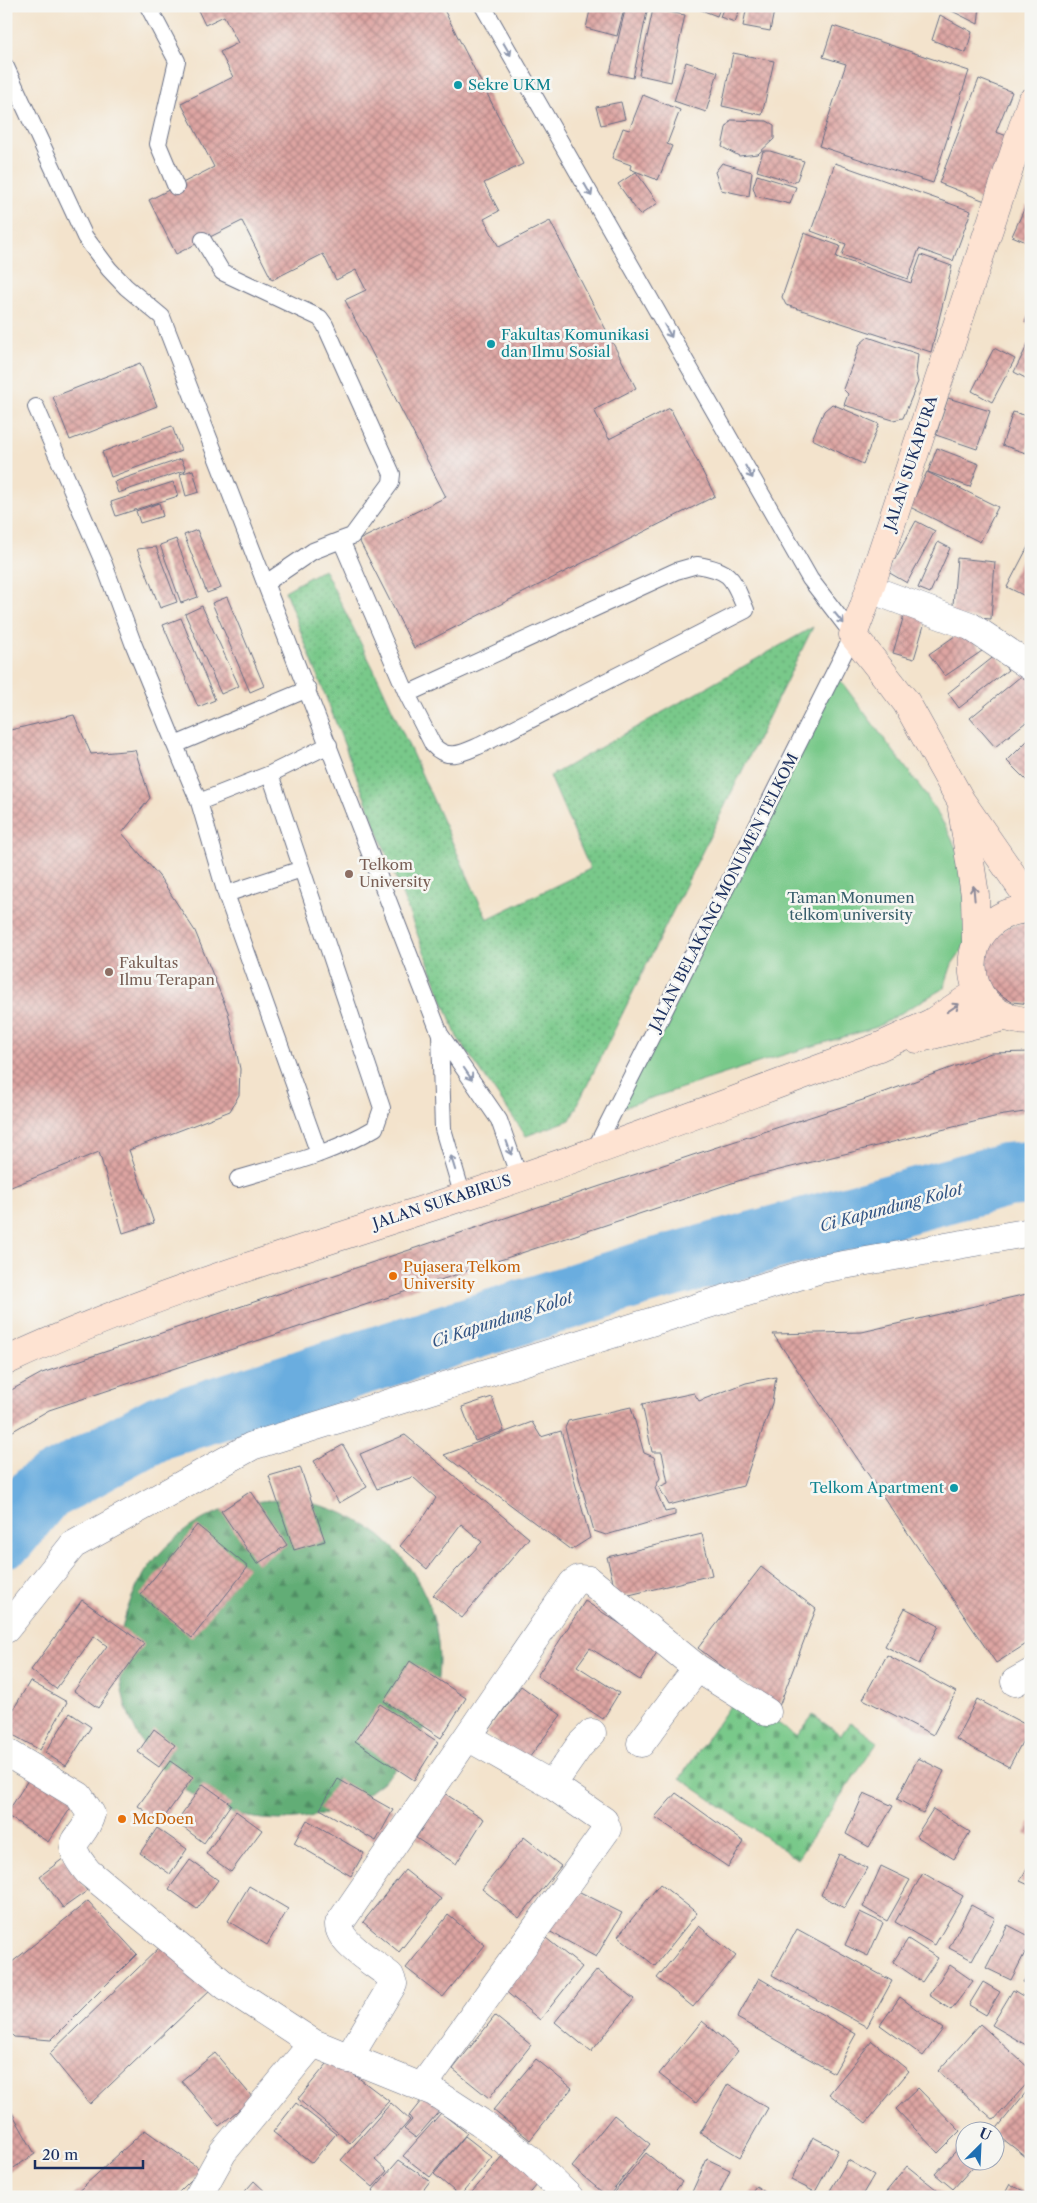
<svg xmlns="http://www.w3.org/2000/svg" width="1037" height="2203" font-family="'Libre Caslon Text',serif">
<defs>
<pattern id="grass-dots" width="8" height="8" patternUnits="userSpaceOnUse" patternTransform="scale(1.25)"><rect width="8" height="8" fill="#79c98a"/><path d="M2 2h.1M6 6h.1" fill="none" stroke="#62a474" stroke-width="1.8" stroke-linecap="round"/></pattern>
<pattern id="forest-firs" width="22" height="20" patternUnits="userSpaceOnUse" patternTransform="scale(1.25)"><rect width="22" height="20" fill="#62ad76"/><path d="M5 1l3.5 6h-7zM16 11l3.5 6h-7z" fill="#508d64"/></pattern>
<pattern id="cemetery-stones" width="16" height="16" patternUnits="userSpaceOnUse" patternTransform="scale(1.25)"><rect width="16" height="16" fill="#79c98a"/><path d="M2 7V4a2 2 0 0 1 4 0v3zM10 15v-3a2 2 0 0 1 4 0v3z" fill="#62a474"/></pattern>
<pattern id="building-cross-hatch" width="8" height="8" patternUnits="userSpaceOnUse" patternTransform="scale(1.25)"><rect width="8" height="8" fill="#dea5a2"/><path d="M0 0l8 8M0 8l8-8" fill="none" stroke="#b38787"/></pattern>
</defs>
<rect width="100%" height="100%" fill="#f6f6f2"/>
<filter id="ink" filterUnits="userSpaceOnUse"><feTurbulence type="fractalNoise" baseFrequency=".02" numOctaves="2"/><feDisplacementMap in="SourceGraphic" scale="10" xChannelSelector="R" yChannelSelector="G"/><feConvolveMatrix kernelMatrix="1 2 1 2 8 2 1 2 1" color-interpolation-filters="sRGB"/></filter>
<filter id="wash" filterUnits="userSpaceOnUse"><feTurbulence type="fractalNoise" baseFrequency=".0096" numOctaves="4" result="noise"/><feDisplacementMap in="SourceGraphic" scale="20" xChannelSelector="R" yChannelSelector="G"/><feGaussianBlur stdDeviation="1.12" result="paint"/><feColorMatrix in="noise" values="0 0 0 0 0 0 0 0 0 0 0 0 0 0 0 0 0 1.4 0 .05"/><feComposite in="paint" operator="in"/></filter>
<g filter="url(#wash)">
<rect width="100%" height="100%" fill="#f3e3cc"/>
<path fill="url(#grass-dots)" stroke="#4a7c74" d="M324 569 379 680 487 919 590 869 550 776 813 627 570 1120 526 1136 457 1037 285 591Z"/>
<path fill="url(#forest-firs)" stroke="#3e6e6a" d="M119 1660a160 160 0 1 1 320 0a160 160 0 1 1-320 0Z"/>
<path fill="url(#cemetery-stones)" stroke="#4a7c74" d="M737 1696 797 1736 813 1715 841 1735 850 1722 878 1742 797 1859 680 1778Z"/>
<path fill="#79c98a" stroke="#4a7c74" d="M837 676 924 792 947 829 963 863 967 943 952 964 944 988 877 1027 770 1059 621 1108Z"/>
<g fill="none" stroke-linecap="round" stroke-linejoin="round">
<path stroke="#6aaddf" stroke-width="64" d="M6 1535 41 1492 160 1427 648 1272 1006 1175 1031 1173"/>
</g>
<g id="blocks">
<path fill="url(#building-cross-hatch)" d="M196 6H442L523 164 484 183 499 211 484 219 499 247 550 221 636 388 594 410 609 439 670 408 715 496 414 648 359 540 446 497 345 300 366 290 356 270 336 280 323 254 272 280 242 221 176 254 149 200 214 167 181 103 233 77 220 52 238 43 224 16 205 25Z
M591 6H625L617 36 586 28Z
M626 6 648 7 633 78 610 73Z
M691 6H721L717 16Z
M724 6H741L735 22 720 17Z
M747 6H775L770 31 743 26Z
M947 6H980L978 24 946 8Z
M653 9 685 15 671 82 639 75Z
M940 15 972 32 966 53 932 40Z
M833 26 969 71 933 183 819 146 846 64 823 57Z
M733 53 774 61 762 115 722 106Z
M686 62 718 72 706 112 674 101Z
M979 79 1012 92 996 132 1010 137 985 201 939 183Z
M643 95 680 110 667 144 672 146 658 180 630 169 631 165 612 158 623 128 629 130Z
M621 102 625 119 601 125 596 107Z
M731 120 767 121 774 125V139L758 154 739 156 722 147 726 128Z
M763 151H770L804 161 797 180 793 182 757 171Z
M722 163 752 172 749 196 721 190 715 172Z
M835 163 971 211 953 261 919 249 908 279 842 255 846 244 811 231Z
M636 172 658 203 640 215 618 184Z
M757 175 796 187 790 204 756 196 753 187Z
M1026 205 1031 207V244L1012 236Z
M804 233 840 246 836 257 911 283 921 255 952 266 931 352 786 305 782 297Z
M1031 309V325L1025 322Z
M868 337 918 354 916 373 918 382 903 418 893 420 844 405 848 394 843 389 860 344Z
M1029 342 1031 343V381L1014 372Z
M994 348 1015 359 992 402 972 391Z
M140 363 157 406 70 440 53 397Z
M948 398 990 411 977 449 936 435Z
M832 404 879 424 863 464 812 439 824 411Z
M1013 412 1031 417V438L1026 453 1002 445Z
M172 426 181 451 111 477 102 452Z
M937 448 979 464 970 487 928 472Z
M181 459 186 470 118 493 114 482Z
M193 470 199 492 186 496 180 474Z
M927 472 998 507 980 542 910 507Z
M173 482 178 496 116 516 111 502Z
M159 503 163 516 140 523 136 511Z
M916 521 935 531 907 583 888 572Z
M197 530 221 588 207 593 184 535Z
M176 539 198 597 181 603 160 545Z
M1031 541V599L1007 587Z
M938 542 950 548 930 593 918 588Z
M156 547 177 602 160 608 137 549Z
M957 558 995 562 991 619 952 616Z
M227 597 264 686 250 692 212 603Z
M202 606 239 686 221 694 185 614Z
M906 608 927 615 914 659 893 653Z
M181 618 215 700 198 707 163 625Z
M965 629 982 651 945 676 929 654Z
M996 655 1008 670 959 708 948 693Z
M1026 672 1031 678V718L995 747 970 718Z
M74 715 91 754 135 750 150 798 122 833 159 876 195 931 228 1012 240 1069 239 1095 230 1111 129 1150 154 1223 123 1233 99 1152 6 1189V731Z
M1031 737V785L1007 761Z
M1019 924H1031V1004L1012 1002 1001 995 991 986 986 974 985 961 988 948 996 937 1006 928Z
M1031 1052V1111L998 1116 747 1178 49 1410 6 1435V1393L42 1373 714 1148 866 1099 991 1053Z
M1031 1293V1641L996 1663 773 1334 862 1332Z
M776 1377 772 1403 743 1486 669 1505 659 1487 668 1483 662 1452H652L642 1404 694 1393 699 1401 746 1383Z
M492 1397 504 1431 475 1441 462 1407Z
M631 1407 644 1453 654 1457 660 1478 655 1488 665 1512 675 1510V1515L606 1535 594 1531 565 1428 568 1421Z
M532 1422 541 1437 561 1431 590 1538 571 1550 444 1455Z
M405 1435 529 1538 462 1618 433 1595 482 1542 461 1524 427 1569 400 1546 426 1514 436 1498 413 1477 377 1489 360 1454Z
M343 1445 367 1487 339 1503 314 1461Z
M300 1467 325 1541 294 1550 269 1476Z
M251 1491 287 1545 257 1564 221 1511Z
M197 1525 248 1567 192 1638 140 1595Z
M702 1534 712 1575 617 1598 607 1557Z
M761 1567 816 1609 778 1709 698 1648Z
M82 1600 144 1644 98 1708 74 1691 107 1646 94 1636 56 1689 31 1670Z
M585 1601 659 1649 640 1680 590 1648 577 1666 619 1693 603 1719 537 1676Z
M905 1608 939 1626 919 1664 885 1646Z
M887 1655 956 1692 933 1735 863 1699Z
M410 1661 466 1698 441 1738 384 1701Z
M30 1681 67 1702 40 1750 6 1731V1722Z
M521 1686 561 1715 526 1762 487 1733Z
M977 1699 1030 1727 1009 1767 956 1739Z
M380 1704 438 1742 414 1780 355 1741Z
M70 1713 91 1727 66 1766 45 1753Z
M154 1729 175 1745 159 1767 138 1752Z
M918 1758 944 1771 923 1813 897 1799Z
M170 1761 193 1777 161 1822 138 1806Z
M33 1772 76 1800 48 1842 6 1815Z
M338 1779 393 1810 376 1841 320 1809Z
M203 1784 231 1804 204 1843 176 1822Z
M444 1793 484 1819 456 1864 416 1838Z
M676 1793 744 1842 728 1867 655 1817Z
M864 1793 893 1806 869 1847 846 1834Z
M933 1809 970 1832 954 1859 916 1836Z
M236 1811 262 1830 231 1872 206 1854Z
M307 1820 364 1853 351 1876 294 1843Z
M1031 1822V1836L1025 1833Z
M157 1828 187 1849 170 1874 140 1853Z
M524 1837 561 1866 519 1918 482 1889Z
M839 1854 867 1868 844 1908 821 1895Z
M64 1858 87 1891 63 1908 40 1876Z
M190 1860 218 1880 197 1909 169 1889Z
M1031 1861V1886L1020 1881Z
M881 1866 910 1880 887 1921 863 1907Z
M405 1870 441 1899 399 1952 363 1922Z
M923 1873 963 1896 935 1945 895 1922Z
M660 1884 697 1913 655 1966 618 1936Z
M249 1886 288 1909 267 1945 228 1921Z
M570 1887 622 1913 596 1957 547 1930Z
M88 1901 137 1954 51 2040 14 2037 6 2029V1967Z
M971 1905 995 1918 972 1960 949 1948Z
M860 1912 883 1923 868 1956 845 1945Z
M448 1915 485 1945 443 1997 406 1968Z
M1008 1925 1031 1937V1941L1011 1980 986 1968Z
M699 1926 736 1956 693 2007 657 1978Z
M797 1929 892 1981 867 2027 772 1975Z
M546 1938 582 1967 540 2020 504 1990Z
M908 1939 938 1958 922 1982 893 1962Z
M162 1945 212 1988 90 2104 49 2054Z
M950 1965 973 1981 951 2010 929 1995Z
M1031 1969V1986L1023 1982Z
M597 1970 634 1999 591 2052 555 2022Z
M759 1978 856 2034 834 2073 737 2018Z
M983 1982 1000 1992 986 2015 969 2005Z
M1013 1990 1031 2001V2048L992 2025Z
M900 1997 943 2029 923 2056 880 2025Z
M495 2016 531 2045 489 2098 453 2069Z
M702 2021 738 2051 696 2103 659 2074Z
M980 2024 1031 2070V2079L994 2120 938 2071Z
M872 2041 909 2071 866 2123 829 2094Z
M215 2053 253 2098 219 2126 181 2081Z
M332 2058 389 2101 350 2143 298 2099Z
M536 2059 572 2088 530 2140 493 2110Z
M728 2084 768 2108 740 2157 700 2133Z
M1031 2086V2161L994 2132Z
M918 2088 960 2131 938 2153 896 2109Z
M425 2096 442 2108 416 2138 404 2129 412 2120 409 2116Z
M6 2102 35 2154 6 2173Z
M296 2103 336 2134 312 2163 273 2132Z
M391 2103 410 2120 375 2160 387 2171 373 2187 341 2160Z
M441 2113 467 2133 430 2177 403 2156Z
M614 2115 650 2144 608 2197 572 2167Z
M145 2130 201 2170 174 2197H72Z
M465 2136 492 2157 460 2196 434 2174Z
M813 2137 838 2150 815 2192 791 2180Z
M963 2143 964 2145V2160H979L953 2189 935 2174Z
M507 2150 542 2179 527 2197H468Z
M646 2153 682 2182 671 2197H610Z
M707 2159 730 2170 718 2197H701L692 2192Z
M399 2160 430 2181 418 2197H408L405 2193 401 2197H378L372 2191Z
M848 2160 874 2175 861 2197H833L828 2194Z
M907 2166 946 2197H882Z
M254 2181 271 2197H240Z
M1010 2184 1031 2195V2197H1003Z
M756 2186 772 2197H748Z"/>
</g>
</g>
<g filter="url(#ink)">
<use href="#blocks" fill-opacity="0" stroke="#676e84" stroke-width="1"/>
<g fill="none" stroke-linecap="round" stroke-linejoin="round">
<g stroke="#676e84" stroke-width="18">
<path id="lane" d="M148 6 177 61 158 144 176 187
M483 6 810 579 853 635 595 1149
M6 67 85 237 109 269 126 287 162 317 440 1034 499 1120 519 1177
M203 240 222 272 320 318 325 325 392 474 391 483 352 536 341 540
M36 407 104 564 133 643 175 745 308 689
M697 565C734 571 732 579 746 610L481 745C464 752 448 762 433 745L407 694 676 571Z
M266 583 313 551 341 540 407 694
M175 745 199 802 270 774 382 1108 375 1128C333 1153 285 1165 238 1179
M270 774 329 745
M199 802 226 894 319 1154
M226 894 302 869
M440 1034 443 1129 463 1197"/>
</g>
<g stroke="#676e84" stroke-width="29">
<path id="street" d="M870 589 970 626 1031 667
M6 1629 73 1545 252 1446 821 1269 1031 1232
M1015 1682 1031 1673
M641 1743 697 1668
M6 1752 79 1796 91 1814C83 1844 59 1837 88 1872L226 1986 313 2043 434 2092 480 2122 528 2158 569 2197
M552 1785 580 1745 592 1733
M348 2059 393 1984 390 1976C376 1964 338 1943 339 1924L573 1583 579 1579 589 1580 697 1668 767 1712
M422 2087 607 1829 604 1821 552 1785 468 1737
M198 2197 223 2152 313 2043"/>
</g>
<g stroke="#676e84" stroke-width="29">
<path id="secondary" d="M1031 102 864 606 853 635 906 702 961 801 1031 902
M962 809 975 895 976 942
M1031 909C953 911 953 1020 1031 1021
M917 1039 1004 1017
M6 1361C152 1293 310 1247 462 1197 603 1151 741 1097 879 1047L931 1023 978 992"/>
</g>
<use href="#lane" stroke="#fff" stroke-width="16"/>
<use href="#street" stroke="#fff" stroke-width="28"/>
<use href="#secondary" stroke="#fee3d2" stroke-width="28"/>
</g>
<defs><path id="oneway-shaft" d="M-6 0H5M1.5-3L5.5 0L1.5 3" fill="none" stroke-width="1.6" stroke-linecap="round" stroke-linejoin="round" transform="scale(1.25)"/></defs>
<g stroke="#8d97ae">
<use href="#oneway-shaft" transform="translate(507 49) rotate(60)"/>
<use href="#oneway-shaft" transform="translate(588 190) rotate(60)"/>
<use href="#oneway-shaft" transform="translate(668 331) rotate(60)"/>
<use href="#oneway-shaft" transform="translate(749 472) rotate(60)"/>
<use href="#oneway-shaft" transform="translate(839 618) rotate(50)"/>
<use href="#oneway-shaft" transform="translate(468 1074) rotate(56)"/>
<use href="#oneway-shaft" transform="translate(509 1148) rotate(70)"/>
<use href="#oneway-shaft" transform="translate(453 1163) rotate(-107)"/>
</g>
<g stroke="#8c8998">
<use href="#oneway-shaft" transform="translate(974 893) rotate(-95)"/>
<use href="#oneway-shaft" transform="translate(953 1008) rotate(-34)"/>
</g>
</g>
<g fill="#0f9aa8" stroke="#f6f6f2" stroke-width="2">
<circle cx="458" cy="85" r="5"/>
<circle cx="491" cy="344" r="5"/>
<circle cx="954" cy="1488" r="5"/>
</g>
<g fill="#8d6e63" stroke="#f6f6f2" stroke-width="2">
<circle cx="349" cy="874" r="5"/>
<circle cx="109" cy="972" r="5"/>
</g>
<g fill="#e8710a" stroke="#f6f6f2" stroke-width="2">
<circle cx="393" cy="1276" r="5"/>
<circle cx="122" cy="1819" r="5"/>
</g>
<g text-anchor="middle" stroke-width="5" stroke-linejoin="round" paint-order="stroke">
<g font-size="15" fill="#0d838f" stroke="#f6f6f2" text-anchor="start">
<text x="468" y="90">Sekre UKM</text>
<text x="501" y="340">Fakultas Komunikasi<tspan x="501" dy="17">dan Ilmu Sosial</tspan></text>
<text x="944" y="1493" text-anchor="end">Telkom Apartment</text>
</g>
<g font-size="15" fill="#1b2f5e" stroke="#f6f6f2">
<text transform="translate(911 463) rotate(-72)" y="5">JALAN SUKAPURA</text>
<text transform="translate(724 892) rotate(-63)" y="5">JALAN BELAKANG MONUMEN TELKOM</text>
<text transform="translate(442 1202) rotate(-18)" y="5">JALAN SUKABIRUS</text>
</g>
<g font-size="15" fill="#785e54" stroke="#f6f6f2" text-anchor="start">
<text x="359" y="870">Telkom<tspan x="359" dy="17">University</tspan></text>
<text x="119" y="968">Fakultas<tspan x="119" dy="17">Ilmu Terapan</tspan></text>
</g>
<g font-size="15" fill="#375d6b" stroke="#f6f6f2">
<text x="851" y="903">Taman Monumen<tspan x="851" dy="17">telkom university</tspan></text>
</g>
<g font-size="15" fill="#c56008" stroke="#f6f6f2" text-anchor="start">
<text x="403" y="1272">Pujasera Telkom<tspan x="403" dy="17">University</tspan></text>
<text x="132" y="1824">McDoen</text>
</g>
<g font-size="16" font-style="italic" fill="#335585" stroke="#f6f6f2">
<text transform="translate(891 1207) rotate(-15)" y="6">Ci Kapundung Kolot</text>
<text transform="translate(502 1319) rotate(-18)" y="6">Ci Kapundung Kolot</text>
</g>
</g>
<rect width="1037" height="2203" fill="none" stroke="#f6f6f2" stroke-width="25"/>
<g transform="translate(980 2146) rotate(24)"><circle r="24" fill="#f6f6f2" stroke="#9ea6b7"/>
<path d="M0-4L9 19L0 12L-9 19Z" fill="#1f6fb2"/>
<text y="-8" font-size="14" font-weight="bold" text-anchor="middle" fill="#1b2f5e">U</text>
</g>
<path d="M35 2160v8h108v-8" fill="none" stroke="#1b2f5e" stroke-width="2.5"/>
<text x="42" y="2160" font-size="15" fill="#1b2f5e" stroke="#f6f6f2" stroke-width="4" paint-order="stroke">20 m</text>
</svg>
